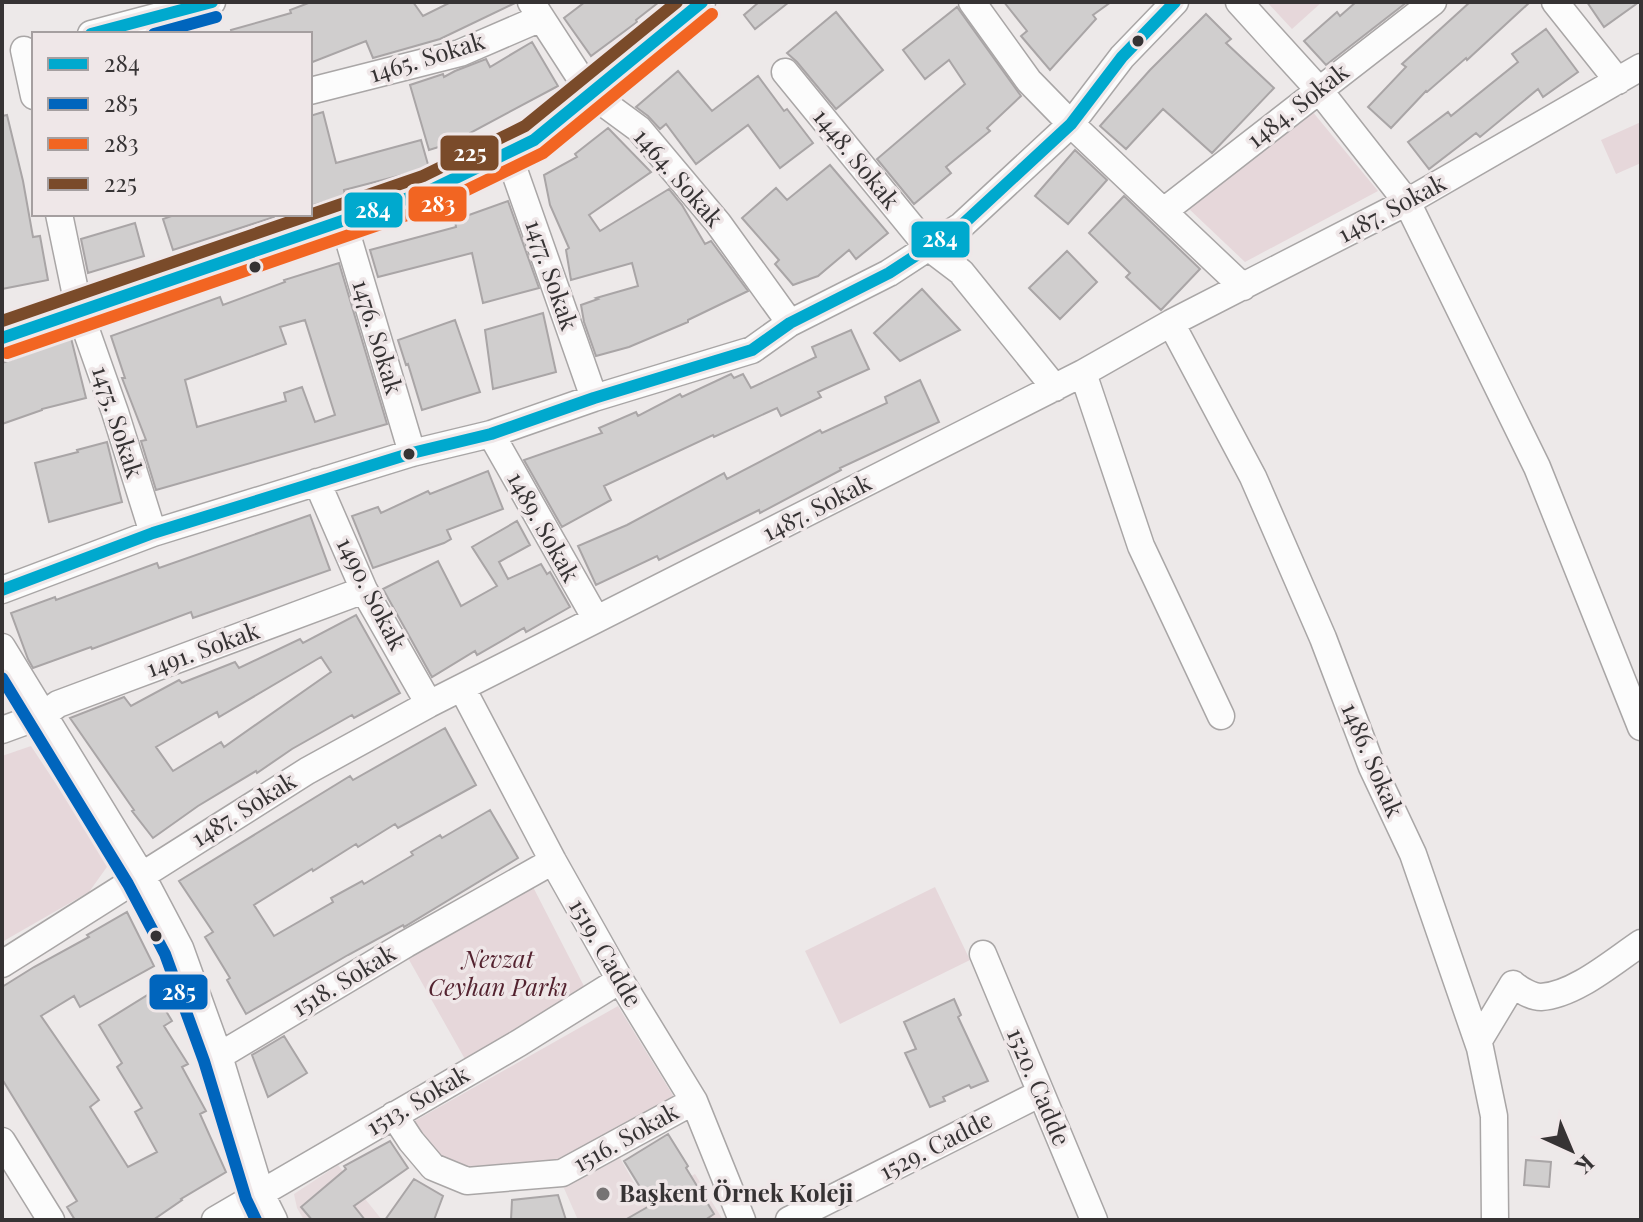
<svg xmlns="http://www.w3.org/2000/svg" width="1643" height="1222" font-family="'Playfair Display',serif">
<rect width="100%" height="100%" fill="#ede9e9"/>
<path fill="#e7dbdd" d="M620 1158 645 1202 695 1174 723 1220H578L563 1186Z
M338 1165 382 1220H304L297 1208 294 1194Z"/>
<path fill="#e6d7da" d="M1267 2H1322L1292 29Z
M1312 111 1378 191 1245 262 1188 208Z
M1641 122V163L1616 174 1601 140Z
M31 746 109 864 89 892 2 942V756Z
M532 885 586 990 466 1061 408 958Z
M935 887 970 960 840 1024 805 951Z
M618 1006 674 1097 590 1145 558 1161 515 1167H466L440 1157 413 1122Z"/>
<path fill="#d0cece" stroke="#a9a5a6" stroke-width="2" fill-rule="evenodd" d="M311 2H413L423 16 451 2H515V3L440 39 373 58 366 41 310 63V34H232L231 30 291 13 290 10Z
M585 2H659L636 20 637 22 591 56 564 18Z
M759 2H789L755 29 744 15Z
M1004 2H1111L1093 15 1096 19 1050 70 1021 36 1027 31Z
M1356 2H1407L1326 65 1304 41 1337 12 1340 16Z
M1470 2H1530L1467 60 1466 58 1427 92 1426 91 1391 128 1368 107 1406 67 1402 64Z
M1587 2H1639L1604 27Z
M957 7 1021 96 987 128 990 131 946 167 951 173 914 204 877 159 965 84 949 60 925 79 903 50Z
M836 12 883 70 836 109 797 62 787 53Z
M1206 14 1231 39 1226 43 1274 88 1212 153 1163 109 1126 149 1100 126 1150 70Z
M1546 29 1578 72 1543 97 1538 89 1480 137 1476 133 1429 169 1408 142 1448 112 1451 116 1518 62 1512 54Z
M532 42 558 86 470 133 471 137 429 150 410 85 443 74 444 77 455 71 486 59 490 67Z
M678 71 712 111 758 76 784 111 787 109 813 143 780 168 748 125 696 164 666 124 660 129 648 116 636 107Z
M323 112 336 163 421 140 429 168 344 190 345 196 310 206V116Z
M7 115 23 181 33 237 40 236 48 280 2 289V116Z
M608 128 651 172 589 215 600 231 669 189 682 205 705 244 711 241 748 291 688 320V322L629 347 596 356 584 322 581 305 598 299 596 298 638 286 632 263 571 280 566 250 569 248 550 205 544 175 577 157 575 154Z
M1075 150 1107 180 1068 224 1035 196Z
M830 165 888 233 856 259 849 250 818 276 793 285 775 264 779 260 742 218 776 188 787 200Z
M1124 196 1200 269 1161 310 1126 277 1130 273 1089 233Z
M508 201 539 288 483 303 472 253 378 277 370 250 456 227 455 220Z
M177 214H274V217L173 250 163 219Z
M135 223 144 256 88 273 81 239Z
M1067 251 1097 282 1060 319 1029 288Z
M339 263 387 424 156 490 141 441 146 440 122 378H125L111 336 220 297 223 305 285 282 284 280ZM305 320 335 415 315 422 302 387 284 393 286 401 197 427 185 380 286 344 280 327Z
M922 289 960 330 900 361 874 333Z
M543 313 556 372 493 389 485 330Z
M455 320 480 392 422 410 408 364 406 365 398 340Z
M851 330 869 369 818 392 821 397 781 416 777 408 714 437 713 435 604 486 611 500 562 527 524 460 602 433 599 428 636 412 638 416 680 394 682 397 731 374 734 378 743 374 751 388 816 357 812 347Z
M71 338 86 398 42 409V410L2 424V363L40 349 39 345Z
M920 380 939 422 840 468 841 470 760 513 759 510 659 560 657 556 596 585 578 546 627 525 724 473 727 479 820 430 822 433 887 403 885 397Z
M107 442 122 502 49 522 35 463 78 452 77 450Z
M488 471 503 509 447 530 451 539 444 543 373 568 352 516 378 507 381 513 428 491 430 494Z
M310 515 330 570 193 618 191 612 92 649 91 647 33 668 28 659 11 613 55 597 56 600 157 563 159 568Z
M517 521 530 545 499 562 508 579 541 564 547 574 550 572 570 607 526 632 524 628 477 655 475 651 432 677 383 589 438 561 461 606 497 586 472 547Z
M356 615 400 693 354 718 352 715 292 749 257 773 256 771 198 806 153 838 132 811 134 810 70 718 124 697 131 706 179 680 182 683 235 662 239 668 300 639 303 643ZM321 657 331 672 224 747 221 742 173 771 156 747 217 712 219 717Z
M445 728 476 785 398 828 395 824 358 847 356 844 313 871 312 869 254 905 274 936 333 902 331 898 362 881 364 884 413 855 411 852 440 835 442 838 490 810 518 858 404 927 403 925 348 955 246 1014 227 980 230 978 205 937 213 932 179 881 350 776 353 780Z
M127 912 154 966 80 1007 74 996 41 1016 99 1100 90 1107 128 1167 157 1152 135 1112 142 1108 117 1067 122 1063 99 1025 154 991 172 1021 164 1026 188 1064 182 1067 206 1111 200 1114 226 1172 181 1199 182 1200 153 1220H75L67 1207 77 1201 2 1079V987L34 967 89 937 87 935Z
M954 999 961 1015 958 1017 988 1081 971 1088 969 1085 943 1097 945 1101 930 1107 905 1053 916 1049 904 1022Z
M284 1036 307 1073 268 1097 252 1055Z
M668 1134 688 1166 686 1168 714 1214 705 1220H625L651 1205 624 1161Z
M390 1141 408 1168 354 1206 365 1220H312L301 1207 346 1169 344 1166Z
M1526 1160 1551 1162 1549 1187 1524 1185Z
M414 1179 443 1196 434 1220H385Z
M558 1195 566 1220H511L512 1200Z"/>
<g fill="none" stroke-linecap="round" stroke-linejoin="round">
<g stroke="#a9a6a6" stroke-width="29">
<path id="minor" d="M531 2 590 93 639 129 718 223 790 323
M972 2 1029 81 1071 124 1243 287
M1239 2 1319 90 1407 202 1537 467 1641 727
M1555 2 1618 81
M91 34 212 2
M24 50 34 96
M785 72 928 247 961 272 1055 388
M310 91 460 53 541 18
M508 153 594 398
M1164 211 1433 2
M59 214 79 310 115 412 153 533
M343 221 412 453
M1171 323 1253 477 1323 638 1372 767 1413 854 1480 1048 1494 1116 1495 1220
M2 338 429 191 534 140 702 2
M1083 373 1141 546 1221 716
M491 434 596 619
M317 482 364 590 429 704
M2 590 153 533 412 453 491 434 594 398 752 350 790 323 889 273 961 226 1071 124 1122 57 1175 2
M2 647 142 876 180 948 219 1056 261 1194 274 1220
M462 688 553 861 620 980 694 1101 742 1220
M2 730 43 715 58 704 364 590
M983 954 1094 1220
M2 964 307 771 429 704 1083 373 1171 323 1407 202 1641 67
M1478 1042 1513 984C1520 990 1532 997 1541 997 1575 995 1614 961 1641 943
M219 1056 406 944 553 861
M394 1115 411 1141 433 1167 467 1181 562 1173 694 1101
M2 1141 51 1220
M215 1220 519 1043 620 980
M789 1220 1041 1093"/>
</g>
<use href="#minor" stroke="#fcfcfc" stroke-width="26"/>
<g stroke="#efe7e8" stroke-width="18">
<path id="bus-1" d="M91 34 212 2
M2 338 429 191 534 140 702 2
M2 590 153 533 412 453 491 434 594 398 752 350 790 323 889 273 961 226 1071 124 1122 57 1175 2"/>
</g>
<g stroke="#efe7e8" stroke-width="18">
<path id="bus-2" d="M154 34 216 17
M2 678 128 884 165 954 204 1061 246 1199 256 1220"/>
</g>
<g stroke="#efe7e8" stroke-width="18">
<path id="bus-3" d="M7 353 436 205 543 153 712 14"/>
</g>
<g stroke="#efe7e8" stroke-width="18">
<path id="bus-4" d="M2 321 423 176 525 126 677 2"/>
</g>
<use href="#bus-1" stroke="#00a9ce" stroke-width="12"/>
<use href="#bus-2" stroke="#0065bd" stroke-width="12"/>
<use href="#bus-3" stroke="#f26522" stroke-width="12"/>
<use href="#bus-4" stroke="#7a4b2a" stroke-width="12"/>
</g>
<g fill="#363334" stroke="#efe7e8" stroke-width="3">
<circle cx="1138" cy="41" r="7"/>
<circle cx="255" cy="267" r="7"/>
<circle cx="409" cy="454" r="7"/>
<circle cx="156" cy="936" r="7"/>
</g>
<circle fill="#767373" stroke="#efe7e8" stroke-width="3" cx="603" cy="1194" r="8"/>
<g text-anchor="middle" stroke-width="7" stroke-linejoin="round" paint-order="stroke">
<g font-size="24" fill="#363334" stroke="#efe7e8">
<text transform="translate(427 58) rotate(-17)" y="8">1465. Sokak</text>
<text transform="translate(1298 106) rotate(-38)" y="8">1484. Sokak</text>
<text transform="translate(856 159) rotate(51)" y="8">1448. Sokak</text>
<text transform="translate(678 178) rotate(49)" y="8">1464. Sokak</text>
<text transform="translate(1392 209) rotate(-28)" y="8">1487. Sokak</text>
<text transform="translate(551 275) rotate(71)" y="8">1477. Sokak</text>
<text transform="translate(377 337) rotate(73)" y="8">1476. Sokak</text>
<text transform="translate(117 422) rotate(72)" y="8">1475. Sokak</text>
<text transform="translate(817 508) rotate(-27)" y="8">1487. Sokak</text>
<text transform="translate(543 527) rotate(61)" y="8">1489. Sokak</text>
<text transform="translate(371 594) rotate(63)" y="8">1490. Sokak</text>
<text transform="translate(203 650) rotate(-20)" y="8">1491. Sokak</text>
<text transform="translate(1372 760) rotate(67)" y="8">1486. Sokak</text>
<text transform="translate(244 810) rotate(-32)" y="8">1487. Sokak</text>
<text transform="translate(605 953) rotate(60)" y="8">1519. Cadde</text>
<text transform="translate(344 981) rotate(-31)" y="8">1518. Sokak</text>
<text transform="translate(1038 1087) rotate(67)" y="8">1520. Cadde</text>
<text transform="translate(418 1101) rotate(-30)" y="8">1513. Sokak</text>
<text transform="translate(626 1138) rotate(-29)" y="8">1516. Sokak</text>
<text transform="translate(936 1146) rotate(-27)" y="8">1529. Cadde</text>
</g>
<g font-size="24" font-style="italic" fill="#53222f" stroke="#efe7e8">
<text x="498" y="968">Nevzat<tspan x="498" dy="28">Ceyhan Parkı</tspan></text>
</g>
<g font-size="24" font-weight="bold" fill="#363334" stroke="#efe7e8" text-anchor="start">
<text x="619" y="1202">Başkent Örnek Koleji</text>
</g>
</g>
<g stroke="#efe7e8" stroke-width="3">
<rect x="439" y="134" width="61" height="38" rx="8" fill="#7a4b2a"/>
<rect x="407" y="185" width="61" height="38" rx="8" fill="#f26522"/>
<rect x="343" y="191" width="61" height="38" rx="8" fill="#00a9ce"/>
<rect x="910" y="220" width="61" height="39" rx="8" fill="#00a9ce"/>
<rect x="148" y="973" width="61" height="38" rx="8" fill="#0065bd"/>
</g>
<g font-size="22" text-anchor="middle" font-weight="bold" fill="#fff">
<text x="470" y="161">225</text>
<text x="438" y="212">283</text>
<text x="373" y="218">284</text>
<text x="940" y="247">284</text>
<text x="179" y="1000">285</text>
</g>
<rect width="1643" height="1222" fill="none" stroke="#363334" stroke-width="8"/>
<rect x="32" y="32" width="280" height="184" fill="#efe7e8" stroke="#a59fa0" stroke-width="2"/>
<rect x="48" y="58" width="40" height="12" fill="#00a9ce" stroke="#a59fa0" stroke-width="2"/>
<text x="104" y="72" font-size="24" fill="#363334">284</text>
<rect x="48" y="98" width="40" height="12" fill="#0065bd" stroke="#a59fa0" stroke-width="2"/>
<text x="104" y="112" font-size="24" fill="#363334">285</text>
<rect x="48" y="138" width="40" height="12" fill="#f26522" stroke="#a59fa0" stroke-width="2"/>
<text x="104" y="152" font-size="24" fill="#363334">283</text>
<rect x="48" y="178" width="40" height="12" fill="#7a4b2a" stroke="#a59fa0" stroke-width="2"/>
<text x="104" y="192" font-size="24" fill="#363334">225</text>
<g transform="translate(1571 1150) rotate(136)" stroke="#efe7e8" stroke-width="6" paint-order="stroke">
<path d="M0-6L14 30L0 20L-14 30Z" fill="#363334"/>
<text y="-12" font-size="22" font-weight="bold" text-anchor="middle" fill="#363334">K</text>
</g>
</svg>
